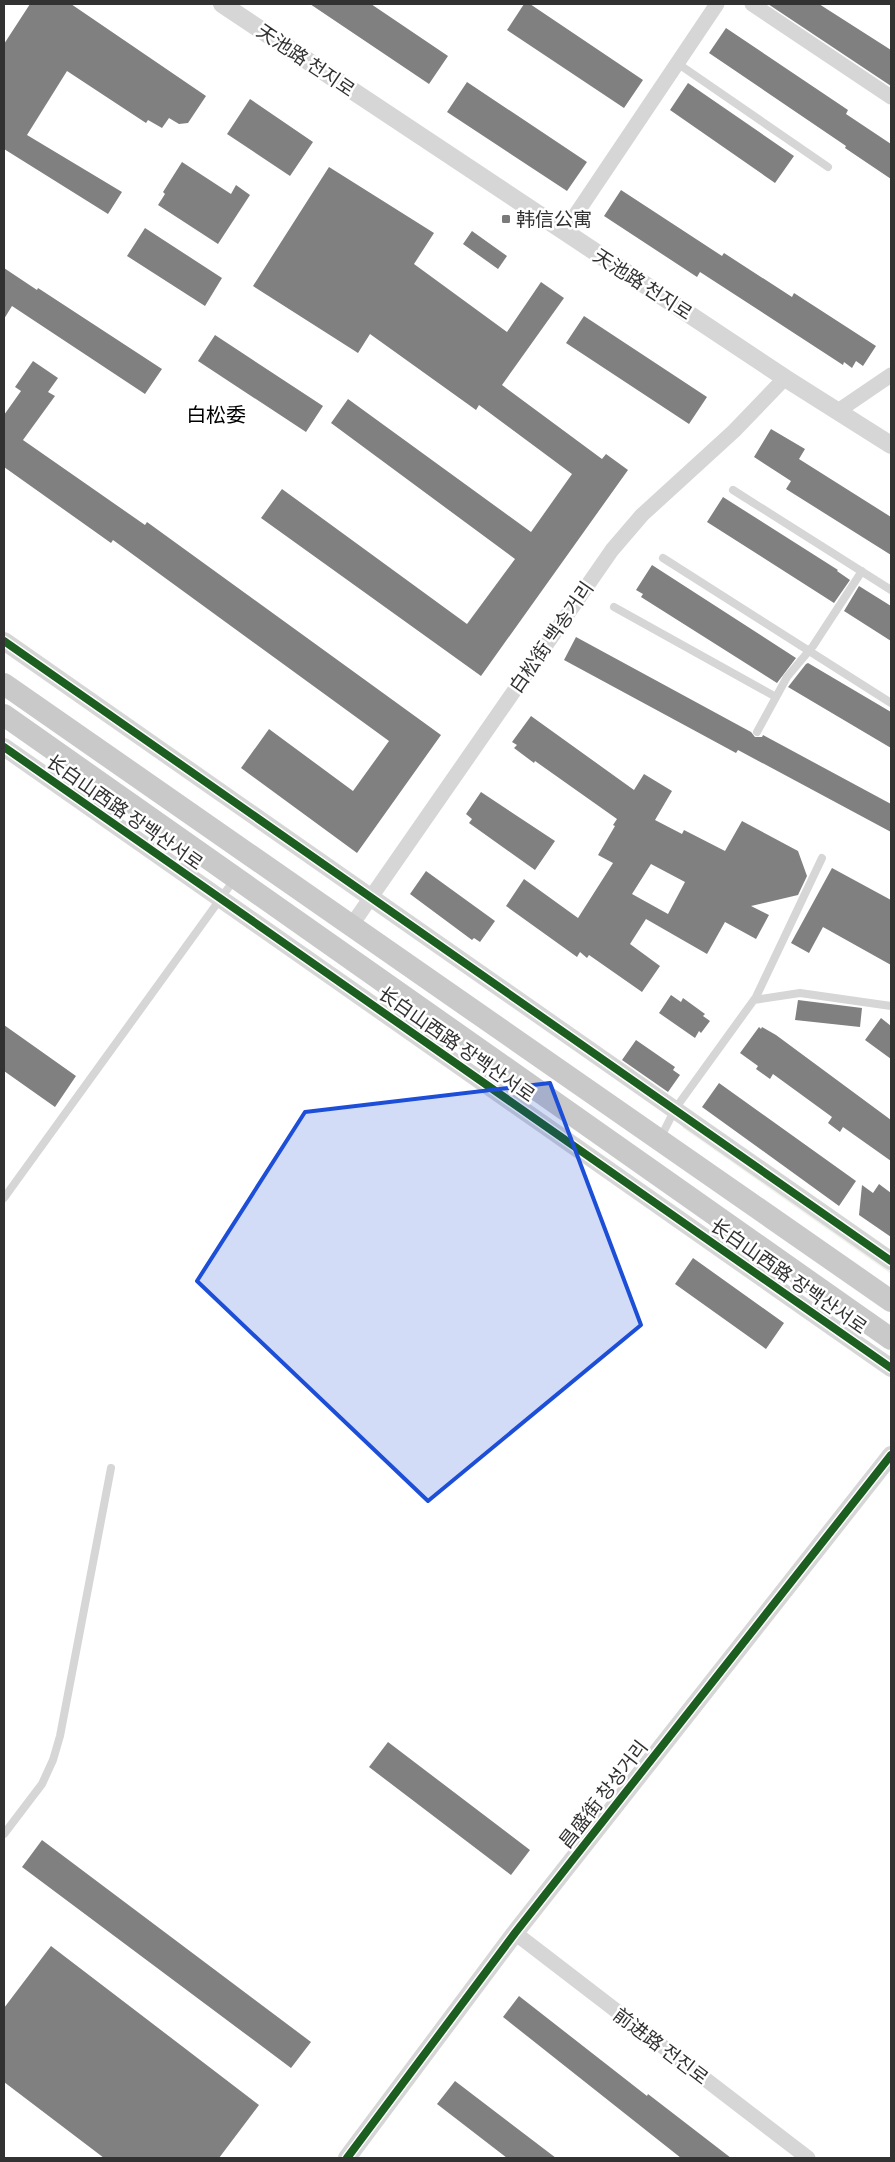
<svg xmlns="http://www.w3.org/2000/svg" width="895" height="2162" font-family="Commissioner,'Noto Sans SC','Noto Sans KR',sans-serif">
<rect width="100%" height="100%" fill="#fff"/>
<path fill="#f1f4ed" d="M682 1125 891 1267V1274L683 1128Z"/>
<path fill="#808080" fill-rule="evenodd" d="M30 4H71L206 96 188 123 179 124 169 118 162 128 148 120 146 123 67 71 27 135 122 192 108 214 4 149V44Z
M310 4H371L448 56 429 84Z
M524 4H530L643 80 624 108 507 30Z
M768 4H819L891 50V86Z
M726 28 848 110 846 114 891 144V179L845 148 846 146 709 53Z
M467 82 587 162 567 191 447 112Z
M688 83 794 156 775 183 670 110Z
M250 99 313 142 290 176 227 134Z
M182 162 231 194 236 185 250 195 218 244 158 205 165 194 163 192Z
M329 167 434 233 414 264 507 332 541 282 564 298 502 385 602 459 606 454 628 470 481 676 261 518 282 489 467 624 515 559 331 423 348 399 531 532 572 474 479 405 476 410 370 334 358 353 253 286Z
M621 190 722 256 724 253 792 297 794 293 876 346 863 366 856 361 852 368 844 362 843 365 700 272 697 277 604 216Z
M145 228 222 278 205 306 127 256Z
M472 231 507 256 498 269 463 244Z
M4 268 37 290 38 288 162 369 145 394 12 306 4 319Z
M584 316 707 397 689 424 566 343Z
M215 335 323 406 306 432 198 361Z
M33 361 58 378 48 392 55 396 23 440 145 525 147 522 441 735 357 853 241 768 269 729 353 791 389 741 113 540 111 543 4 467V415L21 391 15 387Z
M771 429 805 449 799 459 891 517V555L786 489 791 481 754 457Z
M723 497 838 570 837 571 850 580 834 603 707 522Z
M652 565 796 658 777 683 641 597 643 594 636 590Z
M859 586 891 606V641L844 611Z
M576 637 751 732 755 737H762L763 735 891 804V832L738 750 736 753 564 660Z
M808 663 891 712V748L788 687 806 664Z
M531 716 634 790 644 774 672 791 655 820 682 834 684 830 725 851 742 821 798 851 807 876 798 895 751 906 769 915 756 939 725 922 707 954 646 919 630 944 660 966 642 992 589 955 587 958 580 952 577 957 506 906 524 879 578 918 613 863 598 855 615 826 613 825 617 819 535 761 534 763 514 748 517 745 512 742ZM651 864 685 882 668 914 632 894Z
M481 792 555 841 535 870 469 823 472 819 466 814Z
M832 868 891 900V965L823 927 809 953 791 943Z
M426 871 495 921 480 942 474 938 472 940 410 894Z
M671 995 681 1002 683 998 705 1014 703 1016 710 1021 701 1033 699 1031 695 1038 659 1013Z
M798 1000 862 1008 860 1027 795 1020Z
M881 1018 891 1026V1059L865 1040Z
M4 1025 76 1076 55 1107 4 1071Z
M759 1027 761 1029 762 1027 776 1035 891 1120V1161L843 1127 840 1132 828 1123 832 1117 773 1074 770 1079 756 1069 758 1066 740 1053Z
M636 1040 675 1067 673 1070 680 1075 668 1092 622 1060Z
M719 1083 856 1181 839 1206 702 1107Z
M879 1184 891 1193V1237L859 1215 862 1185 873 1193Z
M693 1258 784 1323 766 1349 675 1284Z
M388 1742 530 1850 511 1875 369 1767Z
M42 1840 311 2042 291 2068 22 1867Z
M51 1946 259 2105 219 2158H104L4 2082V2008Z
M519 1996 647 2096 648 2094 731 2158H681L503 2017Z
M455 2081 556 2158H507L437 2104Z"/>
<g fill="none" stroke-linecap="round" stroke-linejoin="round">
<path stroke="#d6d6d6" stroke-width="8" d="M677 63 828 167
M733 490 891 590
M663 558 891 703
M614 607 776 697
M757 732 787 677 813 646 862 571
M754 1000 800 993 891 1006
M661 1137 675 1109 756 997 822 858
M4 1198 234 880
M4 1834 42 1784 53 1760 60 1736 111 1468"/>
<path stroke="#d6d6d6" stroke-width="15" d="M752 4 891 97
M564 232 717 4
M838 411 891 375
M351 926 612 550 642 515 734 431 785 378
M515 1933 808 2158"/>
<path stroke="#d6d6d6" stroke-width="18" d="M222 4 785 378 891 445
M4 641 891 1261
M4 747 891 1368
M347 2158 515 1933 891 1455"/>
<path stroke="#c9c9c9" stroke-width="22" d="M4 684 891 1301
M4 715 891 1339"/>
<g stroke="#fff" stroke-width="11">
<path id="cycleway" d="M4 641 891 1261
M4 747 891 1368
M347 2158 515 1933 891 1455"/>
</g>
<use href="#cycleway" stroke="#1b5e20" stroke-width="8"/>
</g>
<path fill="#1d4ed8" fill-opacity="0.2" stroke="#1d4ed8" stroke-width="4" stroke-linejoin="round" d="M550 1083 641 1325 428 1501 197 1281 305 1112Z"/>
<rect fill="#7a7a7a" stroke="#fff" stroke-width="2" x="501" y="214" width="10" height="10" rx="2.5"/>
<g text-anchor="middle" stroke-width="5" stroke-linejoin="round" paint-order="stroke">
<g font-size="19" fill="#323232" stroke="#fff">
<text transform="translate(306 60) rotate(34)" y="7">天池路 천지로</text>
<text transform="translate(643 284) rotate(33)" y="7">天池路 천지로</text>
<text transform="translate(551 637) rotate(-55)" y="7">白松街 백송거리</text>
<text transform="translate(125 812) rotate(35)" y="7">长白山西路 장백산서로</text>
<text transform="translate(457 1044) rotate(35)" y="7">长白山西路 장백산서로</text>
<text transform="translate(789 1276) rotate(35)" y="7">长白山西路 장백산서로</text>
<text transform="translate(603 1794) rotate(-52)" y="7">昌盛街 창성거리</text>
<text transform="translate(661 2046) rotate(37)" y="7">前进路 전진로</text>
</g>
<g font-size="19" fill="#323232" stroke="#fff" text-anchor="start">
<text x="516" y="226">韩信公寓</text>
</g>
<g font-size="20" fill="#000" stroke="#fff">
<text x="216" y="422">白松委</text>
</g>
</g>
<rect width="895" height="2162" fill="none" stroke="#323232" stroke-width="10"/>
</svg>
